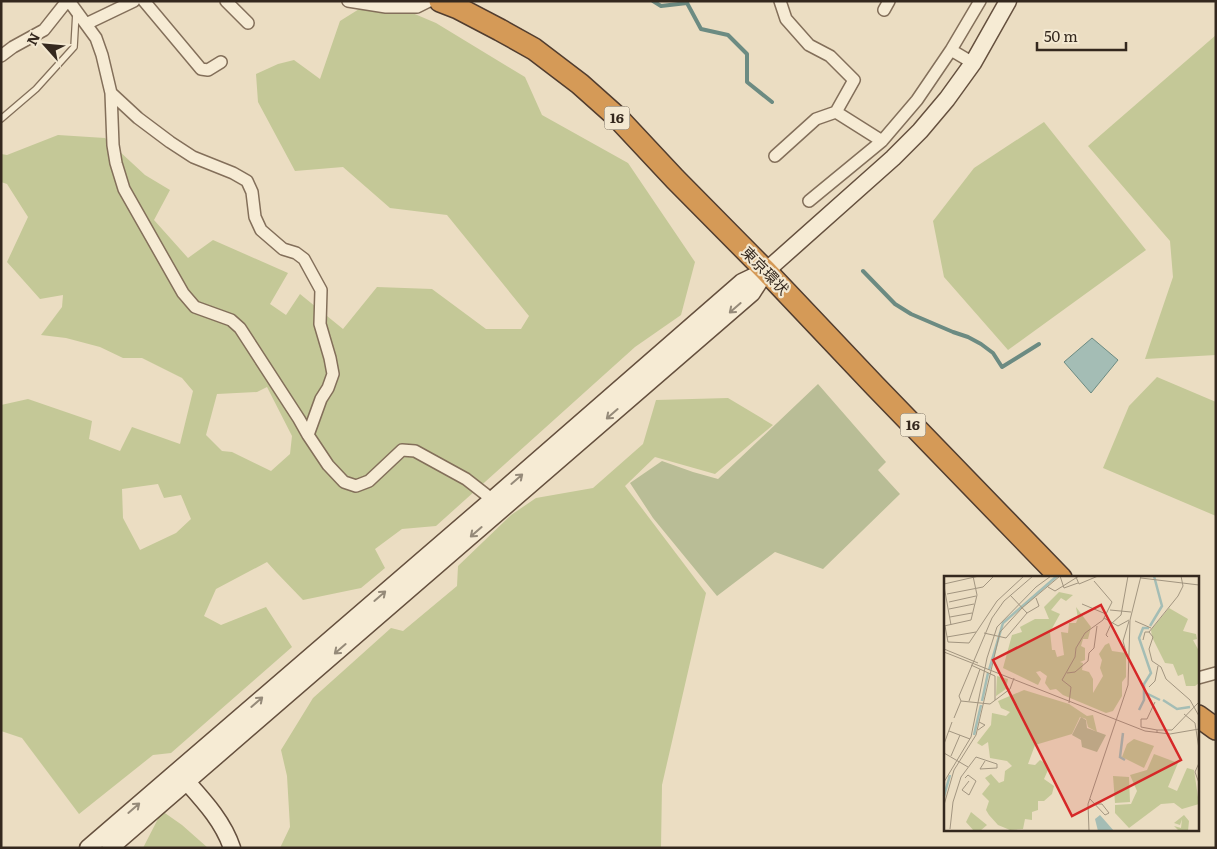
<svg xmlns="http://www.w3.org/2000/svg" width="1217" height="849" font-family="Literata,'Noto Sans JP',serif">
<rect width="100%" height="100%" fill="#ebddc2"/>
<path fill="#c4c897" fill-rule="evenodd" d="M372 1H384L436 23 525 77 542 115 628 163 695 262 681 315 635 347 436 526 402 529 375 549 385 568 361 588 303 600 276 572 267 562 216 589 204 616 221 625 266 607 292 647 171 753 153 755 79 814 22 738 1 731V405L28 399 92 421 89 439 120 451 132 427 180 444 193 391 182 378 142 358H123L100 347 66 338 41 335 62 307 63 295 40 299 7 262 28 217 7 184 1 182V154L7 155 58 135 105 138 145 175 170 190 154 220 188 258 213 240 288 273 270 304 286 315 300 294 343 329 377 287 432 289 486 329H521L529 316 447 215 390 208 343 167 295 171 258 102 256 74 278 64 294 60 320 79 340 21ZM267 387 292 436 290 454 271 471 232 452 222 451 206 435 217 394 257 392ZM158 484 164 498 181 495 191 519 176 533 140 550 123 518 122 489Z
M1216 35V355L1145 359 1173 277 1170 241 1088 146Z
M1044 122 1146 250 1008 350 944 277 933 221 974 168Z
M1157 377 1216 402V516L1103 468 1129 406Z
M728 398 773 425 715 474 655 457 625 486 706 593 662 785 661 848H280L290 827 287 776 281 750 313 698 391 628 403 631 457 586 458 566 511 515 536 498 593 488 643 444 656 400Z
M162 811 182 825 208 848H143L144 846Z"/>
<path fill="#b9bd96" d="M818 384 886 462 878 470 900 494 823 569 775 552 717 596 653 518 630 483 662 461 693 472 718 479Z"/>
<path fill="#a4bdb5" stroke="#6c8b82" d="M1092 338 1118 360 1091 393 1064 362Z"/>
<g fill="none" stroke-linecap="round" stroke-linejoin="round">
<path stroke="#6c8b82" stroke-width="4" d="M653 1 661 6 687 3 701 29 728 35 747 54V82L772 102
M863 271 895 304 911 314 953 332 968 337 981 344 993 353 1002 367 1039 344"/>
<g stroke="#836f5a" stroke-width="8">
<path id="lane" d="M1 119 36 89 74 47 76 12"/>
</g>
<g stroke="#836f5a" stroke-width="14">
<path id="street" d="M69 1 96 38 102 55 111 93 113 145 116 163 124 189 183 293 195 307 231 320 240 328 299 419 308 435 328 465 344 482 356 486 369 481 402 450 415 451 466 479 498 504
M144 1 201 69 208 70 221 62
M226 1 248 23
M348 1 386 7H417L429 1
M780 1 786 19 809 45 830 56 854 80 836 112 882 141 917 100 951 50
M884 10 889 1
M86 24 134 1
M1 56 13 47 44 30 67 1
M973 63 951 50 980 1
M111 93 138 118 170 142 193 157 233 173 247 181 252 192 255 217 261 230 283 249 296 253 304 259 321 290 320 324 330 358 333 374 328 388 321 399 308 435
M775 156 816 119 836 112
M809 201 882 141
M1198 678 1216 673"/>
</g>
<g stroke="#65503e" stroke-width="19">
<path id="secondary" d="M179 773C199 796 222 818 232 848
M88 848 493 499 742 282 765 271
M110 848 752 293 766 271 893 158 920 131 947 99 973 63 1008 1"/>
</g>
<g stroke="#513d2f" stroke-width="24">
<path id="highway" d="M440 1 458 8 500 30 534 49 580 84 617 117 675 179 766 271 875 386 1061 578
M1198 716 1216 729"/>
</g>
<use href="#lane" stroke="#f6ebd4" stroke-width="5.5"/>
<use href="#street" stroke="#f6ebd4" stroke-width="11"/>
<use href="#secondary" stroke="#f6ebd4" stroke-width="16"/>
<use href="#highway" stroke="#d59a57" stroke-width="21"/>
</g>
<defs><path id="oneway-shaft" d="M-6 0H5M1.5-3L5.5 0L1.5 3" fill="none" stroke-width="1.6" stroke-linecap="round" stroke-linejoin="round" transform="scale(1.25)"/></defs>
<g stroke="#958a79">
<use href="#oneway-shaft" transform="translate(735 308) rotate(139)"/>
<use href="#oneway-shaft" transform="translate(612 414) rotate(139)"/>
<use href="#oneway-shaft" transform="translate(517 479) rotate(-41)"/>
<use href="#oneway-shaft" transform="translate(476 532) rotate(139)"/>
<use href="#oneway-shaft" transform="translate(380 596) rotate(-41)"/>
<use href="#oneway-shaft" transform="translate(340 649) rotate(139)"/>
<use href="#oneway-shaft" transform="translate(257 702) rotate(-41)"/>
<use href="#oneway-shaft" transform="translate(134 808) rotate(-41)"/>
</g>
<g text-anchor="middle" stroke-width="4.5" stroke-linejoin="round" paint-order="stroke">
<g fill="#f3e8d1" stroke="#6d6254" stroke-width="1">
<rect x="604.5" y="106.5" width="25" height="23" rx="4"/>
<rect x="900.5" y="413.5" width="25" height="23" rx="4"/>
</g>
<g font-size="14" font-weight="bold" fill="#34281e">
<text x="617" y="123">16</text>
<text x="913" y="430">16</text>
</g>
<g font-size="15" fill="#34281e" stroke="#f3e8d1">
<text transform="translate(765 271) rotate(46)" y="5">東京環状</text>
</g>
</g>
<g transform="translate(944 576)">
<rect width="255" height="255" fill="#ebddc2"/>
<path d="M115 16 129 19 122 25 117 22 107 34 116 38 106 56 108 74H111L113 81 120 79 117 56 124 57 125 47H132L134 42 132 31 147 51 144 63H139L137 70 141 72V84L136 86 139 87 138 94 145 96 149 103V117L159 100 156 92 158 84 155 78 161 69 165 67 168 75 182 77V101L178 106V120L169 135 162 137 119 119 112 113 106 114 101 107 103 100 96 95 92 96 97 103 94 109 59 92 68 59 78 56 76 51 91 43H105L100 31ZM225 32 244 43 239 55 252 58 253 63 249 64 255 75V107L251 110H242L239 98 234 100 229 88 221 87 208 61 207 54ZM53 100 64 103 62 113 52 120ZM80 114 125 128 143 140 149 139 153 156 144 151 142 143 136 141 128 158 91 169 84 188 91 189 96 184 103 188 104 194 100 203 110 210 108 218 100 225H94V234L88 236V244L81 243 79 253 66 254 54 249 45 239 42 234 45 225 38 218 46 208 41 202 47 198 55 207 60 205 61 195 68 190 63 185 46 182 44 166 38 170 33 167 47 149 48 137 62 140 66 136 57 132 54 125ZM190 163 210 170 200 192 178 181 183 168ZM210 178 234 187 224 211 233 215 243 192 250 194 255 228 238 233 230 227 217 228 185 252 171 237V229L187 228 193 215 186 199 203 194ZM169 200 185 201 186 226 171 227ZM27 236 43 249 36 255H30L22 246ZM240 239 245 245 244 255H235L230 250 237 252 238 243 236 249 230 247Z" fill="#c4c897"/>
<path d="M137 141 142 144 143 152 162 159 153 176 138 171 137 164 128 159Z" fill="#b9bd96"/>
<path d="M156 239 170 255H154L151 243Z" fill="#a4bdb5"/>
<path fill="none" stroke="#a4bdb5" stroke-width="2.5" d="M206 50 218 30 210 0M45 94 59 47 113 0M202 117 216 124M219 124 233 133 246 131M38 125 44 97M195 134 200 124V108L207 97 195 62 199 52H205M179 157 176 181 181 184M30 159 37 129M0 220 6 199"/>
<path fill="none" stroke="#a29580" stroke-width="1" d="M116 0 120 12 134 7M132 1 135 8 154 0M197 2 255 9M0 8 35 0M0 10 7 49M104 11 111 15 135 0M3 18 39 11 50 0M66 19 83 37M5 26 32 20M138 28 162 38M5 33 30 28M166 34 187 36M6 41 28 37M160 42 174 50 185 44M191 45 207 52M0 50 27 44 33 19 29 0M1 50 4 66 25 67 53 25 80 0M205 56 209 61 205 73 208 85 217 91 222 103 246 124 255 140M40 57 62 62 83 37 95 30 92 22M3 61 32 56M164 61 162 59 167 48 177 39 184 0M199 64 201 56H205L234 20 239 10 237 0M0 73 34 87M0 76 201 155 226 158 255 153M184 83 179 65 185 45M27 89 51 100V124M123 97 131 96 144 85 145 77 150 72 153 50M205 111 211 105 214 90M17 125 15 120 48 42 60 25 89 0M25 125 36 93M211 126 203 143H197V151L213 154M125 127 127 111 118 104 131 81 132 72 141 57 159 44 168 26 150 5M240 138 251 147 255 173M10 142 17 125 46 128 66 113 70 102M34 154 41 149 35 146M5 155 26 163M213 157V154H228L254 127M0 168 8 146M0 177 24 191M7 180 16 159M255 187 251 196 255 207M21 202 24 199 32 205 25 219 18 214 25 205M0 206 27 161 43 82 53 51 92 11 107 0M146 223 161 239 165 237 158 228H151M0 229 10 194 32 159 56 56 78 32 116 0M6 253 9 226 17 201 32 181 53 188V192L36 193 41 185M145 255 144 228 184 109 186 44 197 0"/>
<path fill="#d62828" fill-opacity="0.15" stroke="#d62828" stroke-width="2.5" d="M157 29 237 184 128 240 49 84Z"/>
<rect width="255" height="255" fill="none" stroke="#34281e" stroke-width="2.5"/>
</g>
<rect width="1217" height="849" fill="none" stroke="#34281e" stroke-width="5"/>
<g transform="translate(45 45) rotate(297)" stroke="#f3e8d1" stroke-width="4" paint-order="stroke">
<path d="M0-4L9 19L0 12L-9 19Z" fill="#34281e"/>
<text y="-8" font-size="14" font-weight="bold" text-anchor="middle" fill="#34281e">N</text>
</g>
<path d="M1037 42v8h89v-8" fill="none" stroke="#34281e" stroke-width="2.5"/>
<text x="1044" y="42" font-size="15" fill="#34281e" stroke="#f3e8d1" stroke-width="4" paint-order="stroke">50 m</text>
</svg>
